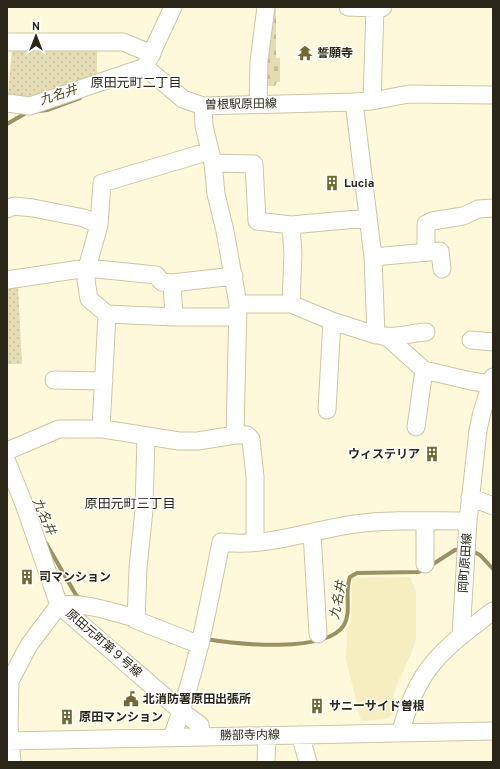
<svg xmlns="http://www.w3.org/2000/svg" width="500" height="769" font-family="Overpass,'Noto Sans JP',sans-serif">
<defs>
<pattern id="grass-dots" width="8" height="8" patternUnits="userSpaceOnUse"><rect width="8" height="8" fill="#e3dcb4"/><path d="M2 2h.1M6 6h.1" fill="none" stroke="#c3bd9a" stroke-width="1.8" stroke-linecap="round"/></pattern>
<pattern id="cemetery-stones" width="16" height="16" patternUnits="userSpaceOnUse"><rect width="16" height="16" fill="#e3dcb4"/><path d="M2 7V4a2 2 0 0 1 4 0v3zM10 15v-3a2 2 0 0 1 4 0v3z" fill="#c3bd9a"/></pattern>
</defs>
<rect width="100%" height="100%" fill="#fef9db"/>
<path fill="#f6eec1" d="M410 577 416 592V639L411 654 397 684 392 700 393 714 386 719 361 721 346 659 347 630 351 621 352 578Z"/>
<path fill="url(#grass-dots)" d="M97 47V75C69 85 39 101 8 95L12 50Z
M18 286 22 364H7V287Z"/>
<path fill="url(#cemetery-stones)" d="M276 9V58H280V82H277L275 86H263L270 10Z"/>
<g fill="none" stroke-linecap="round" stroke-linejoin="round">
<path stroke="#9b9264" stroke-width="4" d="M39 111 47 110 80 98
M7 124 26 113H30
M46 543 76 595 81 599
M472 551 480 555 493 569
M430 566 455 550 461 549
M206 639C236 644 326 654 344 625 352 611 344 592 350 577L357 573 418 572 424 570"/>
<g stroke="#cdc6a2" stroke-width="19">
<path id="minor" d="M348 7 375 8
M7 42H123L152 54
M147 63 173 7
M372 101 375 8H382L383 7
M7 103 30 106 145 67 183 99 203 106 354 102 372 101 409 94 493 95
M258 104 259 61 266 7
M203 106 204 126 213 163 216 194 225 231 238 304 235 435
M213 163 254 164 257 221 291 225 293 253 291 304H238
M7 209 14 206 33 208 84 218 99 225
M291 225 368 218
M426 252V224L432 221 463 216 478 209 493 208
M373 257 440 251 442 269
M7 280 87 268 156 275 162 282 172 283 234 276
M172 283 174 317
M291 304 332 321 376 335 373 257 354 102
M107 314 174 317H238
M382 336C397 338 410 333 426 332
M386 336 424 370 416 427
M471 340 493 342
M424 370 471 381 491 384
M54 380 104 381
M327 410 332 321
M101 429 107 314 89 299 86 280 87 268 99 225 102 183 210 151
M146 436 144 510 138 568 136 620 200 645
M7 451 59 429H103L179 441H198L235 435H247L251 439 255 477V542
M7 462 24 504 59 605 181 711 200 725 202 737
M470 497 493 506
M425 521V564
M312 533 318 634
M461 635 468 521 478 430 482 412 493 377
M401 732C416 669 443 649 493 611
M300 735 308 762
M172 737C196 674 208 608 221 542 266 548 311 530 355 524 390 519 432 521 468 521
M7 741 493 731
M12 762 9 726 10 681 29 645 59 605C86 602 111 612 136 618
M266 762 267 735"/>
</g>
<use href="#minor" stroke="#fff" stroke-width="17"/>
</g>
<defs>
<g id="temple-bare" transform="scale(1.2)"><path d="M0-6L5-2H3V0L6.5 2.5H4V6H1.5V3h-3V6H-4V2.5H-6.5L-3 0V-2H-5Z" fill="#726835" stroke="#fff" stroke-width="2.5" paint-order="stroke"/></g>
<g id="building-bare" transform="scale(1.2)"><path d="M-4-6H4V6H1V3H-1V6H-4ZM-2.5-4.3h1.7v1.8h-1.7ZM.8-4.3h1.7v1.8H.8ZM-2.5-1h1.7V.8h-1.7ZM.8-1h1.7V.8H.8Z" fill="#726835" stroke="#fff" stroke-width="2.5" paint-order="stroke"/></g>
<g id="civic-bare" transform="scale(1.2)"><path d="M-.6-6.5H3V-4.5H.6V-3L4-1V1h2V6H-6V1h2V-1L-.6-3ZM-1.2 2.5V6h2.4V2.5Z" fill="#726835" stroke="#fff" stroke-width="2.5" paint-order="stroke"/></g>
</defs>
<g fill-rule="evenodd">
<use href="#temple-bare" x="305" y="53"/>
<use href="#building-bare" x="332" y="183"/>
<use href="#building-bare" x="432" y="454"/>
<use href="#building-bare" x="27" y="577"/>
<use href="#civic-bare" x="131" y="699"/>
<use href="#building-bare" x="317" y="706"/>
<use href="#building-bare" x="67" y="717"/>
</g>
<g text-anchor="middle" stroke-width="3" stroke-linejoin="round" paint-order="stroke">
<g font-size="12" font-weight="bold" fill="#2a2719" stroke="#fff" text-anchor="start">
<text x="317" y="57">誓願寺</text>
<text x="344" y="187">Lucia</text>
<text x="420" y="458" text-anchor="end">ウィステリア</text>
<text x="39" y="581">司マンション</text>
<text x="143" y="703">北消防署原田出張所</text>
<text x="329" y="710">サニーサイド曽根</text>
<text x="79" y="721">原田マンション</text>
</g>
<g font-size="12" fill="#2a2719" stroke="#fff">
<text transform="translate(241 104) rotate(-1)" y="4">曽根駅原田線</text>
<text transform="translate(465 563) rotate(-86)" y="4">岡町原田線</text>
<text transform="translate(104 643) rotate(41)" y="4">原田元町第９号線</text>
<text transform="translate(250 735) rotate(-1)" y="4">勝部寺内線</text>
</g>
<g font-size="13" fill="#2a2719" stroke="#fff">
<text x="136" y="87">原田元町二丁目</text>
<text x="130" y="508">原田元町三丁目</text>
</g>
<g font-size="13" font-style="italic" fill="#51491b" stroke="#fff">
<text transform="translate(58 94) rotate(-18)" y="5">九名井</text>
<text transform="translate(45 516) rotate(66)" y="5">九名井</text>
<text transform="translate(337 600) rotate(-79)" y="5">九名井</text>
</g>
</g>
<rect width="500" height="769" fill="none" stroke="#2a2719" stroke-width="16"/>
<g transform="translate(36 36)" stroke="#ffffff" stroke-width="3" paint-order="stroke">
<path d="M0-3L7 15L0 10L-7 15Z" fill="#2a2719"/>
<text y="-6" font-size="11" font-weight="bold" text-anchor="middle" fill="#2a2719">N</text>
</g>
</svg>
